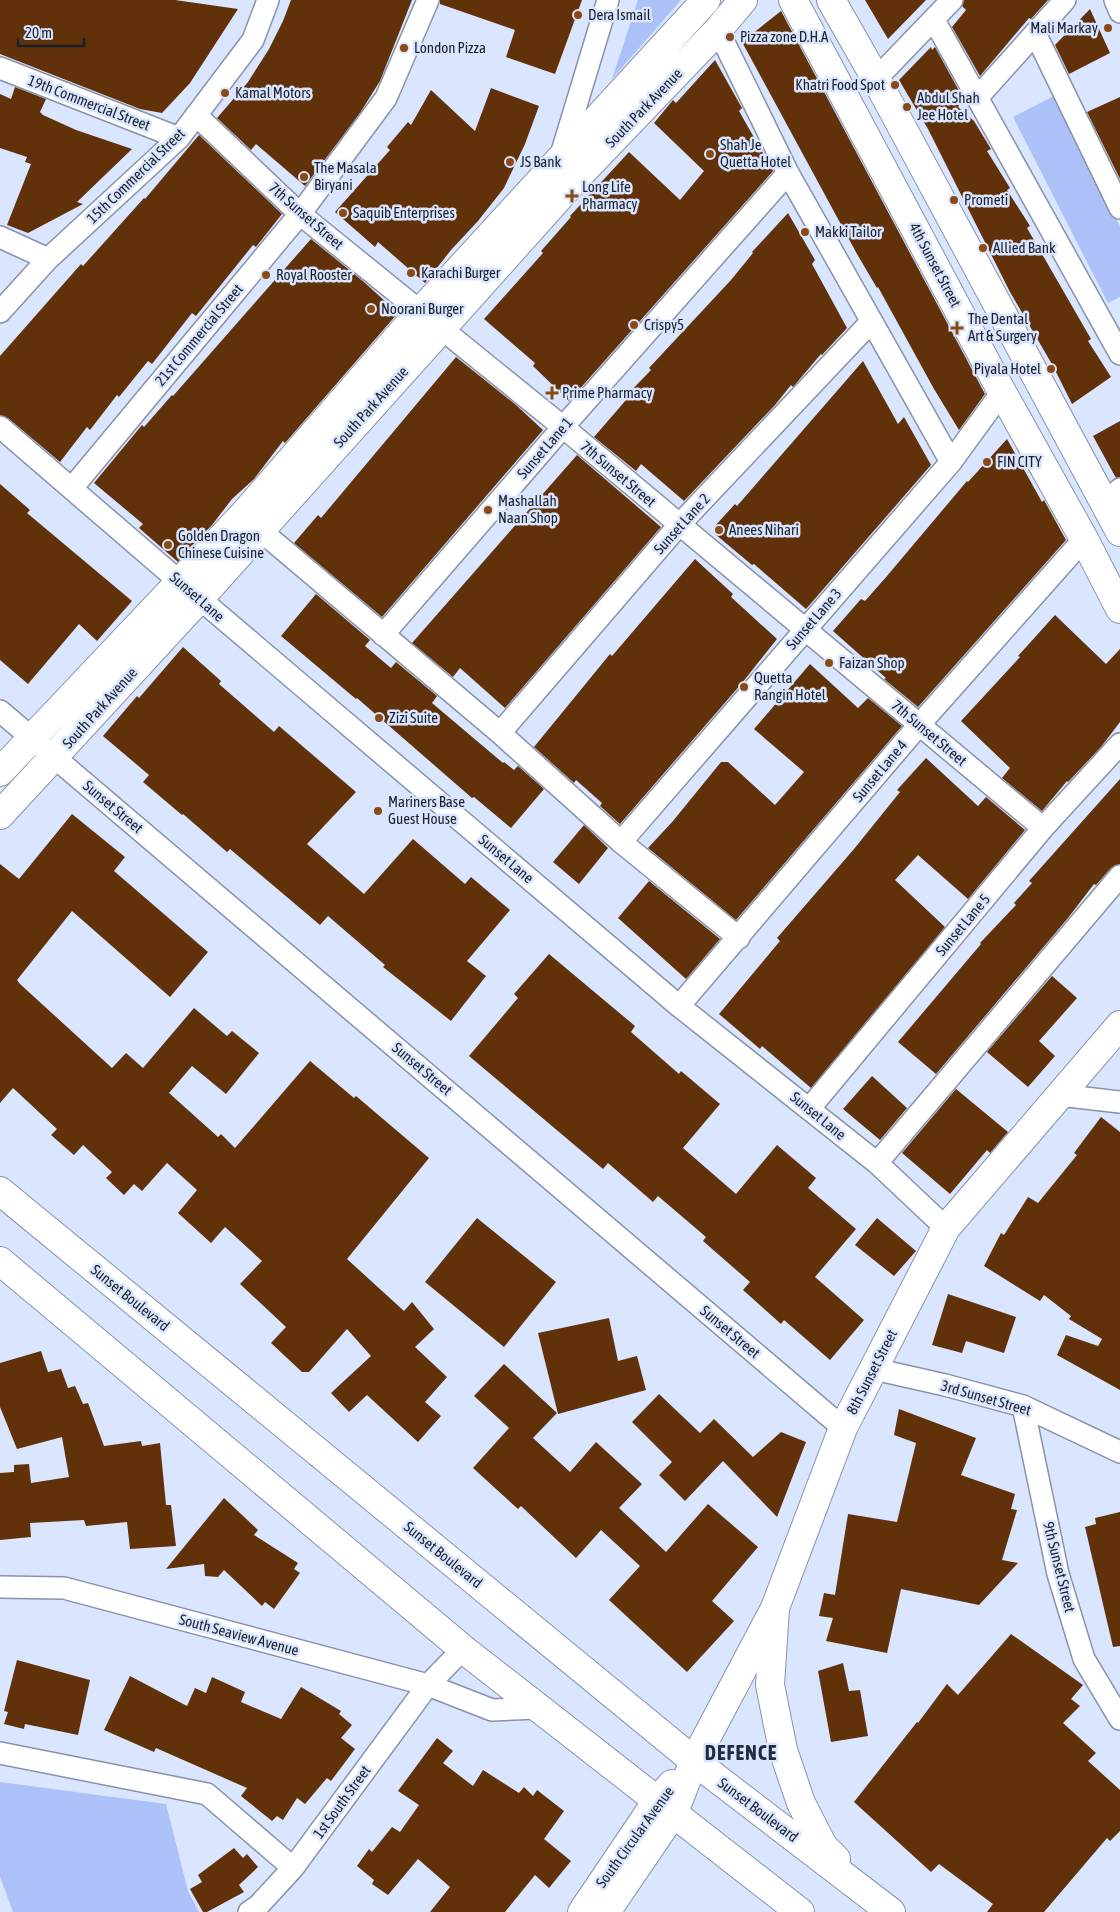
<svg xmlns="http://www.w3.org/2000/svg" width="1120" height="1912" font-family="'Asap Condensed',sans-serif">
<rect width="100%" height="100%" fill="#dae5ff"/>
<path fill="#abc1f7" d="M638 0H681L612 79Z
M1054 96 1120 226V297L1108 303 1013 117Z
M0 1782 166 1804 188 1891 199 1912H13L0 1877Z"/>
<path fill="#61320a" d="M0 0H175L238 9 190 83 162 113 140 109 0 54Z
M291 0H412L380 81 360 113 305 186 256 144 251 150 217 118 248 82 269 49 283 21Z
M440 0H582L555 74 506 57 515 30 440 4Z
M865 0H926L888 39Z
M964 0H1048L1031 19 1029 18 980 76 952 27 966 10 962 6Z
M1090 9 1110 53 1069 74 1055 45Z
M781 11 985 394 959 430 934 389 878 287 877 288 857 254 742 42Z
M931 47 932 50 935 47 964 100 958 107 974 121 991 149 987 151 1010 188 1007 190 1030 226 1027 228 1091 339 1088 341 1111 377 1072 404 1053 366 1010 292 928 129 899 80Z
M715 60 742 108 739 111 773 171 569 401 533 366 535 363 484 319 543 253 541 251 571 217 570 216 629 152 680 200 704 171 654 123 673 100 676 103Z
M15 87 46 99 40 112 43 115 76 130 132 149 77 202 83 204 28 233 7 225 31 164 25 162 27 157 0 148V94L11 99Z
M491 88 539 106 525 144 504 188 478 221 451 250 425 283 378 242 375 247 335 212 390 150 387 147 408 122 411 125 431 90 475 131Z
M1120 97V179L1087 112Z
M199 135 282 214 256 247 253 245 196 316 192 313 152 364 148 361 119 397 117 395 90 430 87 427 60 462 8 418 0 415V356L81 264 83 266 144 198 145 199Z
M788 213 815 260 812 264 847 328 822 355 821 354 793 387 791 385 775 405 684 501 641 464 636 471 594 437 626 400 624 398 651 370 649 368 731 280 753 253 752 252Z
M311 239 364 282 398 313 285 443 283 441 254 479 232 499 212 525 206 531H205L178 562 139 528 143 524 94 483 142 425 144 427 172 395 173 396Z
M456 357 516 405 543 430 382 617 294 543 318 515 321 518Z
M863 361 898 424 904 417 931 465 806 609 754 564 752 565 715 534 714 527 735 504 737 506Z
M1120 421V477L1116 478 1093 436Z
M1007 439 1042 502 1044 500 1066 540 918 707 884 679 886 678 833 631 861 599 865 601 887 576 967 481 968 482Z
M577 455 661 527 505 708 460 668 453 677 412 643Z
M0 484 30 510 27 513 132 601 97 641 79 624 28 684 0 660Z
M695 559 733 594 731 597 777 639 742 683 620 824 600 806 602 803 576 780 574 783 534 747 610 654 612 656Z
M316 594 370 640 365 646 391 668 396 662 437 696 432 703 503 763 504 762 514 770 518 766 544 789 511 828 474 797 472 798 357 698 356 699 281 636Z
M1055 615 1106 664 1120 649V722L1101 747 1068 782 1067 781 1042 811 1002 778 1010 768 961 721 1020 657 1018 656Z
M183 647 221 681 219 684 274 732 279 726 356 792 307 844 364 894 413 839 465 884 471 877 510 910 467 961 486 976 451 1021 383 967 385 965 328 916 320 925 230 849 227 852 183 814 182 815 143 782 149 775 103 736 137 696 139 698Z
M810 664 858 708 868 698 902 726 736 920 648 848 673 821 721 762H728L775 805 804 772 754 729Z
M926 758 978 806 986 797 1025 830 968 899 918 855 895 880 945 927 811 1088 762 1046 760 1049 719 1014 780 941 777 938 854 849 900 792 897 790Z
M1120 779V864L1111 868 1096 885 1094 884 1068 918 936 1074 898 1042 981 944 980 943 1016 905 1014 903 1032 883 1029 881Z
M72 814 125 857 114 871 208 952 170 997 72 911 17 980 20 984 112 1068 126 1053 143 1068 194 1008 227 1036 232 1031 259 1053 226 1094 192 1066 169 1093 218 1137 221 1134 235 1148 310 1061 354 1098 356 1096 429 1158 347 1259 404 1311 412 1302 434 1329 415 1347 447 1377 425 1402 441 1416 418 1442 367 1395 349 1412 331 1393 371 1356 347 1329 309 1372H302L271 1343 286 1327 240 1284 262 1261 225 1227 211 1243 178 1213 197 1190 167 1163 142 1191 134 1184 124 1195 106 1178 112 1172 83 1145 74 1155 51 1135 57 1129 13 1088 0 1103V864L19 879Z
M584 825 608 848 579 884 553 862Z
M649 881 720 939 686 979 618 918Z
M549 954 635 1026 631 1032 679 1074 681 1071 720 1104 683 1148 736 1194 777 1145 816 1178 808 1188 856 1229 815 1277 864 1320 830 1360 784 1320 781 1324 743 1290 750 1282 703 1241 706 1237 658 1196 653 1202 608 1163 603 1169 469 1056 518 998 514 994Z
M1052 976 1077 998 1039 1041 1055 1056 1028 1087 987 1052Z
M872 1076 907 1108 880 1140 843 1109Z
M956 1089 1008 1132 990 1153 987 1150 950 1194 902 1153Z
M1101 1117 1120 1132V1390L1057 1355 1066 1335 1098 1346 1102 1339 1069 1319 1071 1316 1044 1295 1040 1301 984 1266 1001 1233 1004 1235 1028 1197 1038 1203 1077 1155 1074 1153Z
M477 1218 556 1282 504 1347 425 1282Z
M877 1218 916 1251 894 1276 855 1245Z
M948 1294 1016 1317 1004 1353 966 1341 962 1353 932 1345Z
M609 1318 618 1361 637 1356 646 1390 558 1414 538 1333Z
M41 1351 48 1372 61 1369 68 1388 75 1386 83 1404 88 1403 104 1446 141 1441 142 1446 160 1443 166 1505H171L176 1546 130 1549 127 1522 86 1526 84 1520 30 1523 31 1537 0 1540V1473L14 1472V1465L29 1464 31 1483 69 1477 62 1437 17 1449 0 1407V1363Z
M504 1364 557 1413 533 1438 570 1472 596 1442 642 1484 619 1508 666 1552 708 1504 758 1547 712 1601 734 1621 687 1672 609 1600 640 1566 601 1530 576 1558 521 1506 518 1509 473 1468 509 1428 474 1396Z
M659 1394 700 1433 714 1419 753 1457 781 1432 806 1442 777 1517 723 1461 685 1501 659 1475 672 1462 632 1422Z
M899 1409 976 1438 961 1475 1015 1494 1011 1509 1017 1510 1002 1560 1018 1563 979 1605 901 1589 887 1653 826 1641 833 1618 819 1616 824 1593 835 1595 848 1514 897 1522 916 1443 894 1435Z
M224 1498 258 1530 254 1535 298 1563 294 1569 300 1573 274 1609 265 1602 262 1606 224 1570 218 1577 205 1576 204 1564 166 1569Z
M1120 1512V1646L1113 1647 1085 1527 1096 1524 1095 1518Z
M1011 1634 1083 1685 1071 1699 1080 1706 1063 1723 1096 1753 1088 1761 1120 1790V1831L1110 1841 1107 1838 1044 1912H987L993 1904 939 1864 931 1872 854 1802 917 1722 918 1723 947 1684 958 1695Z
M17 1660 90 1680 78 1735 25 1724 24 1729 4 1724 8 1712 4 1711Z
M843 1663 849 1691 860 1690 868 1736 831 1742 818 1671Z
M130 1676 187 1706 195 1688 206 1693 212 1677 245 1692 241 1702 281 1719 301 1687 341 1711 339 1714 352 1725 341 1738 355 1749 331 1781 327 1778 305 1804 297 1798 283 1820 277 1816 272 1821 241 1796 247 1788 156 1748 154 1752 104 1730Z
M437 1738 453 1751 443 1763 473 1786 483 1770 519 1793 524 1787 533 1796 537 1790 564 1811 544 1839 571 1861 549 1888 535 1875 505 1912H430L450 1887 418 1859 388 1895 372 1884 374 1880 357 1866 369 1849 372 1852 392 1827 400 1832 419 1805 398 1791Z
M234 1848 243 1858 247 1854 258 1867 239 1885 244 1892 207 1912H203L190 1889 202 1882 198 1875Z"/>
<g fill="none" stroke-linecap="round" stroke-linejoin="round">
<g stroke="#8892aa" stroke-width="24">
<path id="minor" d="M1115 0 1120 12
M934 20 1120 354
M718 30 788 173 951 462
M1035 33 1120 208
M0 68 179 138
M876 79 952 0
M977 98 1065 0
M196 115 300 214 563 427 1043 828
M561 155 608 0
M0 237 48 259
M0 312 48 259 179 138 253 40 268 0
M0 427 180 582 679 1006 877 1163 946 1228
M72 488 300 214 386 98 428 0
M1105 505 1120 489
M260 530 500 733 621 842 739 938
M383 635 563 427 788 173
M0 711 843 1428
M500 733 679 525 871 322
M621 842 951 462 1002 392
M679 1006 919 725 1084 539
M1059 1095 1120 1102
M809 1109 1043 828 1120 744
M877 1163 1120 876
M874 1369 945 1385 1023 1406 1120 1452
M1023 1406 1058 1574 1084 1659 1120 1719
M0 1587 64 1588 428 1685 463 1649
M0 1753 207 1794 293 1868
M249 1912 258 1906 293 1868 428 1685 492 1710 537 1708"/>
</g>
<g stroke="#8892aa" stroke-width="30">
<path id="tertiary" d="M793 0 1002 392 1084 539 1120 609
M831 0 876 79 1120 532
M0 772 243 515 420 312 706 0
M0 815 199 599 581 173 718 30 743 0"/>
</g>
<g stroke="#8892aa" stroke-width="30">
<path id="secondary" d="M582 1912 657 1801 672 1784
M606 1912 674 1812 694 1761 775 1608 843 1428 946 1228 1120 1025"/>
</g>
<g stroke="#8892aa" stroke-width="30">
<path id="primary" d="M0 1191 694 1761 891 1912
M0 1261 463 1649 800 1912
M775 1608 770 1685 783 1750 801 1803 823 1846 836 1859"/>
</g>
<use href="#minor" stroke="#fff" stroke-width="21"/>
<use href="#tertiary" stroke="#fff" stroke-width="28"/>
<use href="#secondary" stroke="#fff" stroke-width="28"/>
<use href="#primary" stroke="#fff" stroke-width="28"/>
</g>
<g fill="#8b4a13" stroke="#dae5ff" stroke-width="2">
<circle cx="578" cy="15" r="5"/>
<circle cx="1108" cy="28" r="5"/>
<circle cx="730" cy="37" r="5"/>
<circle cx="404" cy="48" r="5"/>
<circle cx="895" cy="85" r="5"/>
<circle cx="225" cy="93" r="5"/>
<circle cx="907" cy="107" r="5"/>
<circle cx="710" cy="154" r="5"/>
<circle cx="510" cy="162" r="5"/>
<circle cx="304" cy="177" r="5"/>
<path d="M569.5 188.5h5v5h5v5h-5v5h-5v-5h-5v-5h5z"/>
<circle cx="954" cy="200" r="5"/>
<circle cx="343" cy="213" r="5"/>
<circle cx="805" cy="232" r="5"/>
<circle cx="983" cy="248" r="5"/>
<circle cx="411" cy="273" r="5"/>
<circle cx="266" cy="275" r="5"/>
<circle cx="371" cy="309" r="5"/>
<circle cx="634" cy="325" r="5"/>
<path d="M954.5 320.5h5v5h5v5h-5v5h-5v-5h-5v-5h5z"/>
<circle cx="1051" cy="369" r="5"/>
<path d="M549.5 385.5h5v5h5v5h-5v5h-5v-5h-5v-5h5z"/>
<circle cx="987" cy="462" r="5"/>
<circle cx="488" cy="510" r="5"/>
<circle cx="719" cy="530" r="5"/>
<circle cx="168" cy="545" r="5"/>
<circle cx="829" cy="663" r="5"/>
<circle cx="744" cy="687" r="5"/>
<circle cx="379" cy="718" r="5"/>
<circle cx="378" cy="811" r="5"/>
</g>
<g text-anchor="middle" stroke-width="5" stroke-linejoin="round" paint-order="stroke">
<g font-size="15" fill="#1c2029" stroke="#dae5ff" text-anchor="start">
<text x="588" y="20">Dera Ismail</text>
<text x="1098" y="33" text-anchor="end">Mali Markay</text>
<text x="740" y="42">Pizza zone D.H.A</text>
<text x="414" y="53">London Pizza</text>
<text x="885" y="90" text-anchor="end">Khatri Food Spot</text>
<text x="235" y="98">Kamal Motors</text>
<text x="917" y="103">Abdul Shah<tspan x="917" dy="17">Jee Hotel</tspan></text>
<text x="720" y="150">Shah Je<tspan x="720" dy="17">Quetta Hotel</tspan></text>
<text x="520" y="167">JS Bank</text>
<text x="314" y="173">The Masala<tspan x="314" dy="17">Biryani</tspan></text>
<text x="582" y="192">Long Life<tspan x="582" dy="17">Pharmacy</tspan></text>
<text x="964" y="205">Prometi</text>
<text x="353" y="218">Saquib Enterprises</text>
<text x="815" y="237">Makki Tailor</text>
<text x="993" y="253">Allied Bank</text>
<text x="421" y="278">Karachi Burger</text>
<text x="276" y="280">Royal Rooster</text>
<text x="381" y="314">Noorani Burger</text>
<text x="968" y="324">The Dental<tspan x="968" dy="17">Art &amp; Surgery</tspan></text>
<text x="644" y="330">Crispy5</text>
<text x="1041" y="374" text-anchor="end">Piyala Hotel</text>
<text x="562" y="398">Prime Pharmacy</text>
<text x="997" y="467">FIN CITY</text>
<text x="498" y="506">Mashallah<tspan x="498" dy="17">Naan Shop</tspan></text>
<text x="729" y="535">Anees Nihari</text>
<text x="178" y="541">Golden Dragon<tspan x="178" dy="17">Chinese Cuisine</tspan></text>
<text x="839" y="668">Faizan Shop</text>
<text x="754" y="683">Quetta<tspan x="754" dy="17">Rangin Hotel</tspan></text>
<text x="389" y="723">Zizi Suite</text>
<text x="388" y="807">Mariners Base<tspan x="388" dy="17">Guest House</tspan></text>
</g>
<g font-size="15" fill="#1c2029" stroke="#dae5ff">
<text transform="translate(89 103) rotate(21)" y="5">19th Commercial Street</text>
<text transform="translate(644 108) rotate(-46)" y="5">South Park Avenue</text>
<text transform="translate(136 176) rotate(-44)" y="5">15th Commercial Street</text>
<text transform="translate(306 216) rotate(41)" y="5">7th Sunset Street</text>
<text transform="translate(935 265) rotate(62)" y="5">4th Sunset Street</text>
<text transform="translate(199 335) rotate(-50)" y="5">21st Commercial Street</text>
<text transform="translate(371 407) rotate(-48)" y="5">South Park Avenue</text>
<text transform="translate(545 448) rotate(-49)" y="5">Sunset Lane 1</text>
<text transform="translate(618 474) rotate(40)" y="5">7th Sunset Street</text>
<text transform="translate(682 524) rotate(-48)" y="5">Sunset Lane 2</text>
<text transform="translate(197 597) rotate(41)" y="5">Sunset Lane</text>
<text transform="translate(814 619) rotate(-49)" y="5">Sunset Lane 3</text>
<text transform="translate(100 708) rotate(-48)" y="5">South Park Avenue</text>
<text transform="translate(929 733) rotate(40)" y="5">7th Sunset Street</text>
<text transform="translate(880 771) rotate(-50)" y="5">Sunset Lane 4</text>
<text transform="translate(113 807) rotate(40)" y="5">Sunset Street</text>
<text transform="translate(506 859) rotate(40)" y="5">Sunset Lane</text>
<text transform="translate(963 925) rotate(-50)" y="5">Sunset Lane 5</text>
<text transform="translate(422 1069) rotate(40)" y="5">Sunset Street</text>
<text transform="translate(818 1116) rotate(39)" y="5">Sunset Lane</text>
<text transform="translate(130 1298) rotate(39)" y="5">Sunset Boulevard</text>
<text transform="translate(730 1332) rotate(40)" y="5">Sunset Street</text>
<text transform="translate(872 1372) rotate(-63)" y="5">8th Sunset Street</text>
<text transform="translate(986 1398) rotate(16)" y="5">3rd Sunset Street</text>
<text transform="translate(443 1555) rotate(39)" y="5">Sunset Boulevard</text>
<text transform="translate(1059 1567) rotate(76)" y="5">9th Sunset Street</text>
<text transform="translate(239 1635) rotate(15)" y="5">South Seaview Avenue</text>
<text transform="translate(342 1802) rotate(-54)" y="5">1st South Street</text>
<text transform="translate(758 1810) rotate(37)" y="5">Sunset Boulevard</text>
<text transform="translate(635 1837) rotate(-54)" y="5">South Circular Avenue</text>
</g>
<g font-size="20" font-weight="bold" letter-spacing="1" fill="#242c40" stroke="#dae5ff">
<text x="741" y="1760">DEFENCE</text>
</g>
</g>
<path d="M18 38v8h66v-8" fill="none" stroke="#1c2029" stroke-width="2.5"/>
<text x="25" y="38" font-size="15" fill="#1c2029" stroke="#dae5ff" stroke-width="4" paint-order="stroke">20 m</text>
</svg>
